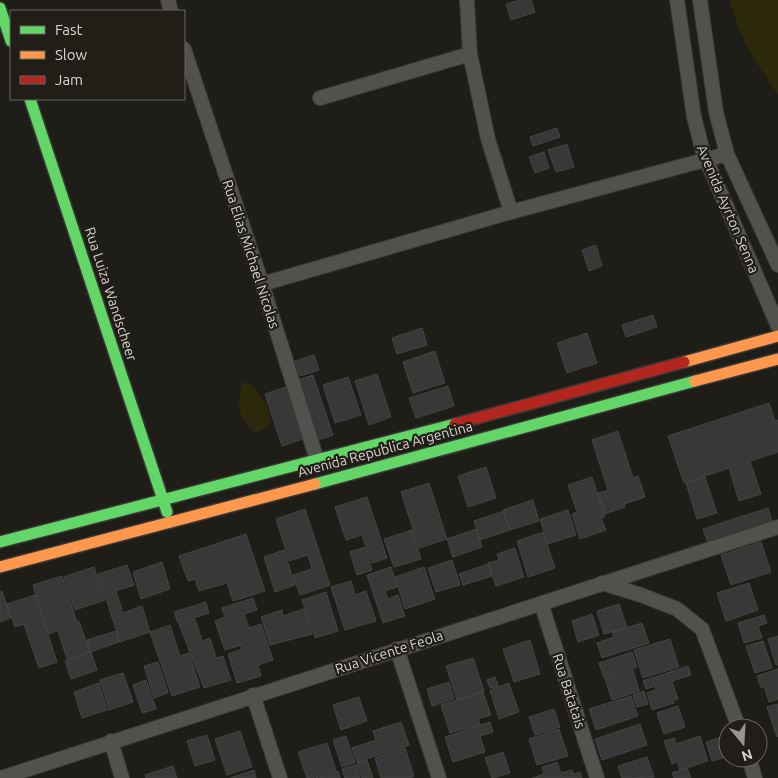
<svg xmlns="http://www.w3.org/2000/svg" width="778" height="778" font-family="Ubuntu,sans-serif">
<rect width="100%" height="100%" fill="#1e1d18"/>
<path fill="#2d270c" d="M730 0H778V95C756 62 739 40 730 0Z
M242 383H249C257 391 276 413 269 424 266 429 260 431 255 433 238 415 236 408 242 383Z"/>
<path fill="#393737" stroke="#464443" d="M520 0H531L535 12 511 20 506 4Z
M557 128 560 137 533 146 530 137Z
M567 144 574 167 556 172 548 150Z
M544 152 549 168 535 173 529 157Z
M596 245 602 266 589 271 582 250Z
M653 315 657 327 626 337 622 325Z
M422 328 427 345 397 354 392 338Z
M587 333 597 363 567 373 557 343Z
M435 351 445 383 413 393 403 362Z
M314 355 319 370 300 376 295 361Z
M377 374 391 417 369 425 355 381Z
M313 375 333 435 318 440 298 380Z
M348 377 361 415 335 423 323 385Z
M289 386 306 438 282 446 265 394Z
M448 386 454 406 416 418 409 398Z
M769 403 775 421 778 420V452L750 461 761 494 739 501 729 468 684 483 668 436Z
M618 431 633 478 638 476 645 497 624 504 625 507 605 514 598 493 608 490 592 440Z
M486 467 496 498 468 507 458 476Z
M592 477 605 517 601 518 606 530 580 539 572 514 577 512 568 485Z
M705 477 717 513 697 519 686 483Z
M429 483 447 539 419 548 401 492Z
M367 497 387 558 372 563 362 535 346 540 335 507Z
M533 500 539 521 510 530 503 510Z
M768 508 772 522 708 543 703 529Z
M305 509 330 585 300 595 293 575 312 569 308 555 289 561 276 519Z
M568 510 576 535 548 544 540 519Z
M504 511 510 530 480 540 474 521Z
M476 529 482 547 453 557 447 539Z
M412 530 421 559 394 567 384 539Z
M543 532 555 568 528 577 517 541Z
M246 534 265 591 233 601 227 583 199 591 195 579 188 581 179 556Z
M761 542 771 572 731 585 721 555Z
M365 547 372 570 357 575 350 552Z
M515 548 524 577 496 586 488 563 499 560 497 554Z
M284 550 295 585 275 592 264 557Z
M452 560 460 585 436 592 428 568Z
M162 562 170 589 141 599 133 572Z
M488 564 492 576 463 585 459 574Z
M127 565 134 585 116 591 123 613 142 606 150 632 120 642 98 574Z
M94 567 105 600 75 610 64 577Z
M391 567 397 587 385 591 388 599 398 595 405 616 383 623 367 575Z
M424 567 435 599 405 609 395 577Z
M62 576 77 622 79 621 90 652 67 659 58 631 48 634 33 585Z
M351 581 355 595 366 591 376 621 345 630 331 587Z
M749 583 758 610 726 621 717 593Z
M2 591 11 618 0 622V592Z
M326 592 338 631 315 638 302 600Z
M35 595 57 662 39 668 24 624 15 627 7 604Z
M253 598 257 610 244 614 249 628 261 624 273 660 258 665 261 676 237 683 228 654 242 649 241 645 225 650 215 621 225 617 222 608Z
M206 602 209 613 178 623 174 612Z
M619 604 627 627 604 634 597 611Z
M304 609 312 634 270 645 261 617 282 610 283 616Z
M592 614 599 635 578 642 572 621Z
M764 615 767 623 758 626 762 638 744 643 738 623Z
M195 619 202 641 210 638 216 658 223 656 231 680 204 688 179 624Z
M642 623 649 643 602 658 597 643 614 637 612 632Z
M170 625 180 656 189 653 200 687 172 696 150 632Z
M116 631 119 642 90 652 87 640Z
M778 636V665H776L768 639Z
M670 639 679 667 643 678 634 650Z
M530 640 540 674 514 682 503 649Z
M763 641 772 668 755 673 746 646Z
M91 652 97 670 71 679 65 661Z
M632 652 637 667 604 678 599 663Z
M473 658 484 691 457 700 446 666Z
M158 662 168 693 154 698 144 666Z
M688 666 691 675 672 681 678 699 674 700V703L652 710 647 693 656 690 655 686 646 689 643 681Z
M778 669V699L769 702 764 686 761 688 757 676Z
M633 670 639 691 612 700 605 679Z
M123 673 133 702 109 710 100 680Z
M495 677 498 686 490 688 487 680Z
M146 680 156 709 142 713 133 685Z
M449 682 454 699 432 706 427 689Z
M99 683 107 710 82 718 74 692Z
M509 683 519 712 499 719 490 690Z
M644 691 648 704 637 707 633 695Z
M483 692 491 715 478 719 480 724 450 733 441 705Z
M631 696 638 716 596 730 589 709Z
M359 697 367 721 341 730 333 705Z
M778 704V736L777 737 767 707Z
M678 706 685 727 664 734 657 713Z
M554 709 560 727 535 735 529 717Z
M401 722 409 745 357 762 352 748 376 740 373 731Z
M490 722 493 732 480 736 485 752 453 762 445 737Z
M640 724 647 745 602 760 595 739Z
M559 729 568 756 537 765 529 739Z
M240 731 252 767 227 775 215 739Z
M207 735 215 760 195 766 187 741Z
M346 736 355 763 342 767 333 740Z
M700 736 708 761 680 770 677 762 672 764 664 741 674 738 676 744Z
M722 737 728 756 712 761 706 742Z
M327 743 336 770 312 778H307L298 752Z
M405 748 414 776 408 778H381L375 758Z
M503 752 510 773 492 778 485 758Z
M647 757 654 777 622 778 618 766Z
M367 760 373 778H362L357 763Z
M557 762 561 773 572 770 573 774 580 772 582 778H532L544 774 542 767Z
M356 765 360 778H345L342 769Z
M173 766 177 778H146L145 775Z
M687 768 691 778H674L672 773Z
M254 770 256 778H230Z
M338 771 340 778H316Z"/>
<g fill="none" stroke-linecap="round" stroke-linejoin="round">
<g stroke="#393835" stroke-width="16">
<path id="street" d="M168 0 171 11
M467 0 470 54 488 139 511 212
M677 0 694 117 703 152 778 326
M700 0 716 112 727 154 778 265
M184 49 262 284 317 460
M320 98 470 54
M262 284 511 212 727 154
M602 583 641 595 677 609 702 629 739 728
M541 603 597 778
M397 649 439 778
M253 695 280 778
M111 741 122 778
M749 758 755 778
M1 778 778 527"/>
</g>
<g stroke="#393835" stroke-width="14">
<path id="fast" d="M0 8 11 41
M30 99 167 512
M315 484 695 381
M0 542 455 424"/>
</g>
<g stroke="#393835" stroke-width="14">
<path id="slow" d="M684 362 778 336
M695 381 778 359
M0 567 315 484"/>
</g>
<g stroke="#393835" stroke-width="14">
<path id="jam" d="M455 424 684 362"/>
</g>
<use href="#street" stroke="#52514e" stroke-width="14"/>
<use href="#fast" stroke="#63d668" stroke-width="11"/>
<use href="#slow" stroke="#ff974d" stroke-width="11"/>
<use href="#jam" stroke="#b3261e" stroke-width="11"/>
</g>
<g text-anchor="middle" stroke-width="4.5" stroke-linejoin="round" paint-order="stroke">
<g font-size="14" fill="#d7d6d1" stroke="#201e16">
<text transform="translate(728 209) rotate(67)" y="5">Avenida Ayrton Senna</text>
<text transform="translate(251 254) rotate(72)" y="5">Rua Elias Michael Nicolas</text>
<text transform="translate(111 294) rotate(72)" y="5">Rua Luiza Wandscheer</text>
<text transform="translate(385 449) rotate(-15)" y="5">Avenida Republica Argentina</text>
<text transform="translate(389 652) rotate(-18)" y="5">Rua Vicente Feola</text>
<text transform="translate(569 691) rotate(72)" y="5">Rua Batatais</text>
</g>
</g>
<rect x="10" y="10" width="175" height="90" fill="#201e16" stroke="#696861"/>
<rect x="20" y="26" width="25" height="8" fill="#63d668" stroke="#696861"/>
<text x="55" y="35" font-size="15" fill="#d7d6d1">Fast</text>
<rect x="20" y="51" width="25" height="8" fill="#ff974d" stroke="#696861"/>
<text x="55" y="60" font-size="15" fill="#d7d6d1">Slow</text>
<rect x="20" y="76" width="25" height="8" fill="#b3261e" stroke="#696861"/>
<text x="55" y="85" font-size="15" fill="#d7d6d1">Jam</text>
<g transform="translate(743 743) rotate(162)"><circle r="24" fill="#201e16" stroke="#696861"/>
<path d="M0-4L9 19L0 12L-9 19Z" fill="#969590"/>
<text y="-8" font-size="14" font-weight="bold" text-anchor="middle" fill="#d7d6d1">N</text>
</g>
</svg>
